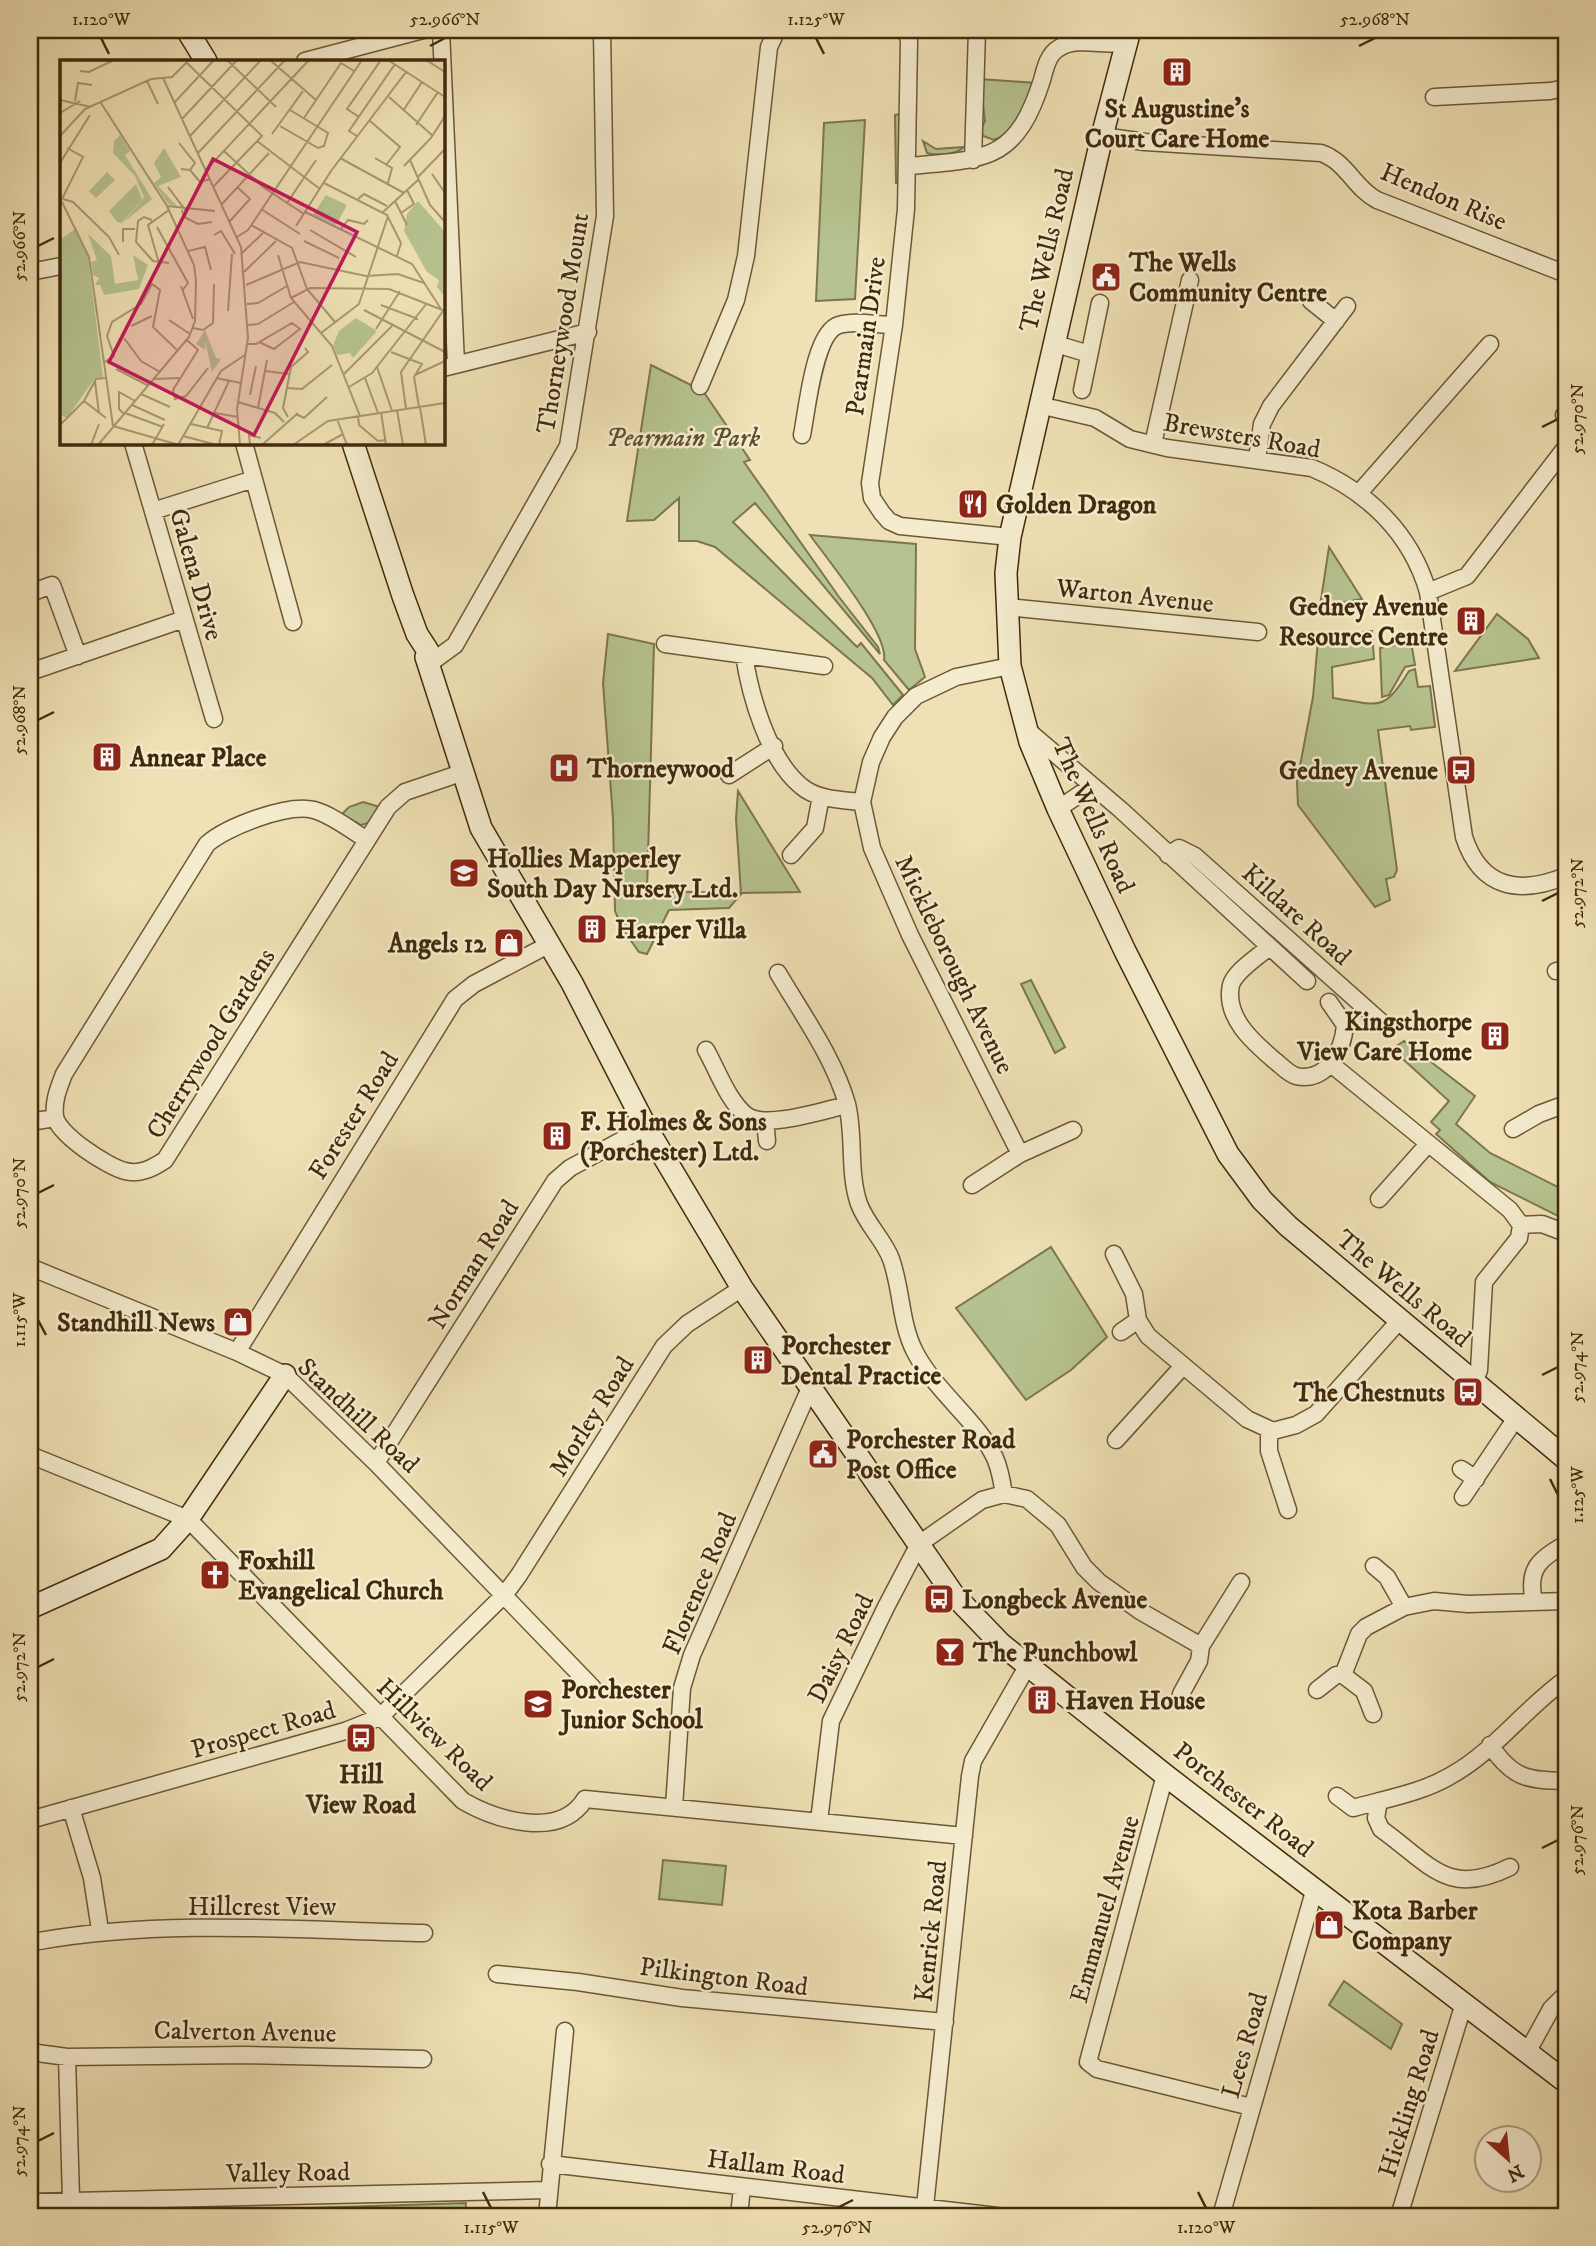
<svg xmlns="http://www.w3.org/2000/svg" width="1596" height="2246" font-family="'IM FELL DW Pica',serif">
<rect width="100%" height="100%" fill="#efe1b5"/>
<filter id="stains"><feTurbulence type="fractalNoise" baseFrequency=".00286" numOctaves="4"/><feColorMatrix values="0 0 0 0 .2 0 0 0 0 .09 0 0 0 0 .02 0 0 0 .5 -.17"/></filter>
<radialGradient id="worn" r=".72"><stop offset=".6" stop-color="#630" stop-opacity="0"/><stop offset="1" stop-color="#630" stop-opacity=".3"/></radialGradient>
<path fill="#b6c390" stroke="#7c764e" stroke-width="2" d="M980 79 1036 83C1028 105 1018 131 994 140L983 136 981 129 985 121Z
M903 114V183H896L895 115Z
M865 120 855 299 816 301 824 123Z
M923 141 936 149 964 147C956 155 938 156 927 153Z
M651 365 703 391 750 460 744 462 839 597 878 647 880 654 755 503 733 522 857 647 861 643 903 695 893 705 872 678 715 547 697 541H679V498L654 520 627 521Z
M810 535 916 544 915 649 925 677 909 690 884 660C889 634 827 559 810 535Z
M1329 547 1362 599 1320 606Z
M1497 614 1528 639 1539 658 1455 671Z
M1372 631 1374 659 1332 667 1333 698C1380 705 1383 713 1409 671L1415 669 1418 687 1430 686 1435 727 1411 730 1410 726 1378 730 1397 870 1394 877 1386 879 1390 900 1375 907 1298 805 1297 782 1313 697 1318 640Z
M608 634 654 644 647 891 741 893 736 819 738 791 800 892 742 893 729 908 669 910 647 954 639 952 622 928 615 911 613 819 603 683Z
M1411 642 1415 665 1405 667 1389 695 1382 697 1380 648Z
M363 802 380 807 368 823 361 825 342 814 349 807Z
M1031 980 1065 1047 1055 1053 1021 984Z
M1404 1041 1475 1096 1456 1124 1490 1153 1566 1191V1220L1490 1182 1436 1134 1440 1130 1431 1122 1449 1101 1392 1049Z
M1051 1247 1107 1337 1071 1370 1026 1400 956 1308Z
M663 1860 726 1866 722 1905 659 1899Z
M1344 1981 1402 2024 1391 2049 1329 2005Z
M466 2203 465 2216H217V2211Z"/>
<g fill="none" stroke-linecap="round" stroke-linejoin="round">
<g stroke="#6c5836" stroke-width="19">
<path id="street" d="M441 30 456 364
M906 30 909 41 906 209 894 325 870 483 872 498 882 513 889 521 900 526 1010 537
M305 61 423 30
M1434 97 1550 91 1566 88
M1102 136 1145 142 1321 153C1347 162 1354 188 1377 200L1566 274
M973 160 977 30
M909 166C986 159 1016 162 1042 80 1045 69 1048 54 1059 48 1077 36 1106 47 1127 43
M30 272 61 266
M1311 301 1336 321
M1053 343 1089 354
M443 368 588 332
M700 386 736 300 746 256 769 47 777 30
M1082 390 1100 303
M1039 405 1095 418 1130 439 1167 448 1312 468C1367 491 1411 533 1428 592L1464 837C1481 889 1520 895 1566 876
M1564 415 1566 416
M802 435C807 411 814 332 839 325 854 320 878 325 894 325
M133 443 214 719
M244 443 293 622
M1153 444 1190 280
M1257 459 1262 424 1271 406 1347 306
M1359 493 1490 344
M153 511 254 479
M33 592 52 585 78 656
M1428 592 1467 576 1566 447
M1007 607 1258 632
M665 644 824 666
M744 655C750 695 768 759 801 786 817 800 842 800 862 802
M429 664 455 645 568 446 605 216 602 30
M1010 666 956 677 916 696 895 717 882 737 871 762 862 802 872 848 910 935 1020 1154
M30 672 184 619
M1026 729 1121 810 1307 981
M729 775 774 746
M1058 809 1080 794 1099 791
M367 840C351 830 332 815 314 810 288 803 226 827 207 844L64 1074C59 1087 53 1101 55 1116 57 1134 108 1167 125 1171 140 1175 153 1168 165 1160L388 807 405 792 461 773
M791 855 815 828 821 796
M1168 855 1179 848 1195 856 1389 1029
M1269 947C1258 957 1235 971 1231 985 1224 1017 1253 1042 1274 1060 1281 1065 1287 1073 1296 1076 1326 1083 1343 1051 1345 1025L1329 1002
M1556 971 1566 969
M778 973C802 1014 834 1058 847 1104 855 1137 848 1172 859 1204 867 1225 884 1240 891 1259 902 1290 900 1323 915 1352 935 1391 978 1421 995 1458 1000 1469 1002 1482 1004 1494
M706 1050C717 1069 728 1101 746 1115 765 1130 824 1110 847 1105
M1331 1064 1510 1210 1521 1225
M765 1121 767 1141
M30 1122 55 1118
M1513 1129 1539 1114 1566 1104
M972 1185 1020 1154 1073 1130
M1379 1199 1428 1144
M1521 1225 1542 1224 1566 1233
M1114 1254 1134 1294 1138 1320 1148 1336 1247 1419 1273 1431 1296 1425 1316 1414 1400 1320
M30 1267 237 1352 285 1375 376 1463 593 1688
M1121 1332 1138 1320
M237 1352 455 999 474 984 550 944
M1474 1384 1479 1370 1484 1282 1519 1238 1521 1225
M1269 1430V1451L1288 1510
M1116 1440 1183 1366
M30 1455 188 1519 463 1801C496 1820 560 1840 585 1799L964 1836
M376 1463 555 1181 570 1168 646 1127
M1461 1469 1476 1479
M1463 1497 1516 1418
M1374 1566 1387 1577 1404 1607
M1534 1602C1527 1570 1538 1559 1566 1544
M1343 1675 1364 1691 1373 1714
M1317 1690 1336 1675H1343L1359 1634 1366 1627 1404 1607 1434 1601 1468 1604 1566 1601
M1181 1694 1199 1661 1201 1646
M1490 1745C1513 1779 1527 1780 1566 1781
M1165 1775 1088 2062 1097 2069 1251 2107
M1337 1796 1353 1808C1385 1799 1421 1793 1450 1776 1494 1752 1525 1708 1566 1679
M1379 1801 1376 1818 1381 1829C1431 1865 1448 1898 1510 1867
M674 1807 682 1688 692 1655 810 1388
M71 1808 92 1878 100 1930
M30 1820 345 1731 380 1717 505 1594 519 1575 664 1346 687 1324 742 1288
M819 1821 831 1721 886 1607 919 1544 982 1500 1004 1494 1027 1499 1058 1525 1084 1567 1099 1582 1140 1611 1201 1646 1241 1582
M39 1941C165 1919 296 1930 424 1933
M497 1974 578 1982 682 1998 945 2022
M1528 2051 1551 2009 1566 1994
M30 2052 67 2057 246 2055 423 2059
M67 2057 71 2200
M550 2164 997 2216
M30 2202 548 2190
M547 2216 565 2031
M739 2216 742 2187
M924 2216 970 1776 973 1761 1028 1665
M1221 2216 1315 1888
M1399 2216 1464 2003"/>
</g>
<g stroke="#412a0c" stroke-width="24">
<path id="secondary" d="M187 30 206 61
M1130 30 1102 136 1010 537 1006 573 1010 666 1030 742 1058 809 1125 951 1228 1154 1262 1200 1288 1226 1566 1459
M353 443 403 596 417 634 428 651 426 657 481 828 572 983 646 1127 742 1288 953 1594 1001 1644 1165 1775 1566 2082
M30 1608 161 1549 188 1519 285 1375"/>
</g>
<use href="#street" stroke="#f5eccf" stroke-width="16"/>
<use href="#secondary" stroke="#f5eccf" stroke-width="21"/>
</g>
<path fill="none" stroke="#412a0c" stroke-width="2.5" d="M101 38 109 54M816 38 824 54M430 46 445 38M1359 46 1375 38M38 246 54 238M1542 427 1558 419M38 720 54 712M1542 901 1558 893M38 1193 54 1185M38 1320 46 1335M1542 1375 1558 1367M1550 1479 1558 1495M38 1667 54 1659M1542 1848 1558 1840M38 2141 54 2133M483 2192 491 2208M1198 2192 1206 2208M837 2208 853 2200"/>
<defs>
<g id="building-square" transform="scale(1.575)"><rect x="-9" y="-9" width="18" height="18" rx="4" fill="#8f2418" stroke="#f5eccf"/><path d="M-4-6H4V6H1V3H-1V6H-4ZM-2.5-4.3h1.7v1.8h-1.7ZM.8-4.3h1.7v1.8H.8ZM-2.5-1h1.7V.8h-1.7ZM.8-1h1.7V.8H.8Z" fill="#fff"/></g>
<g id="civic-square" transform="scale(1.575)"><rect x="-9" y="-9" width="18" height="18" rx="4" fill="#8f2418" stroke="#f5eccf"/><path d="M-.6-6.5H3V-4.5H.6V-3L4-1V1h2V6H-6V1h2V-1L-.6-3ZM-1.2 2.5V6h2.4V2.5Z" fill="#fff"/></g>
<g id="restaurant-square" transform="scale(1.575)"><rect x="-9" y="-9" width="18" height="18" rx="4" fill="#8f2418" stroke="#f5eccf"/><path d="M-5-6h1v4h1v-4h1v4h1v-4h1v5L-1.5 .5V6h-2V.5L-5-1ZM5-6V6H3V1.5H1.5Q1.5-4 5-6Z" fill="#fff"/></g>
<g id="hospital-square" transform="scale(1.575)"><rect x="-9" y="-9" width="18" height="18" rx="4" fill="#8f2418" stroke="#f5eccf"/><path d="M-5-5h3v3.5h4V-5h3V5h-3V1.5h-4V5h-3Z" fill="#fff"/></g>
<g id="bus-square" transform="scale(1.575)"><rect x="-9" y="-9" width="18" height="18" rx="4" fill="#8f2418" stroke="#f5eccf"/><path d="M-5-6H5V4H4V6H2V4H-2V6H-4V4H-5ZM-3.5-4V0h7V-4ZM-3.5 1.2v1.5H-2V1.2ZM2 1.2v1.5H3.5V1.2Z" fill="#fff"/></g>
<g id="school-square" transform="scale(1.575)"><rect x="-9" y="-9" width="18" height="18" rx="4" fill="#8f2418" stroke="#f5eccf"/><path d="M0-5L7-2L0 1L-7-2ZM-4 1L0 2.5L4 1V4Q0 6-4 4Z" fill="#fff"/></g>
<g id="shop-square" transform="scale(1.575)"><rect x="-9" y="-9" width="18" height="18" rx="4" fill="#8f2418" stroke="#f5eccf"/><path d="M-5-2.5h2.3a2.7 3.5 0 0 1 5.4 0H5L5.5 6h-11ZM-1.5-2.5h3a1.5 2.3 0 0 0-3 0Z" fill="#fff"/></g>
<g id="church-square" transform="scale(1.575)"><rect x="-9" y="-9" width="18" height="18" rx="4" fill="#8f2418" stroke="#f5eccf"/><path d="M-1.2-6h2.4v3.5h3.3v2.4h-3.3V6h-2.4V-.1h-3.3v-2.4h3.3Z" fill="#fff"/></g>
<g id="bar-square" transform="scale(1.575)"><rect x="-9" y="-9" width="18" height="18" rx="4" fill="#8f2418" stroke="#f5eccf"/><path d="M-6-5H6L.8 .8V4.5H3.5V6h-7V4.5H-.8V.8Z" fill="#fff"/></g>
</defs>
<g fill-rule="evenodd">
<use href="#building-square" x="1177" y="72"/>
<use href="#civic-square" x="1106" y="277"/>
<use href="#restaurant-square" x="973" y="504"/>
<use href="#building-square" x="1471" y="621"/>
<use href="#building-square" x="107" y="757"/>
<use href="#hospital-square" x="564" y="768"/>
<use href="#bus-square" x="1461" y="770"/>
<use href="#school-square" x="464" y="873"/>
<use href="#building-square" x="592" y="929"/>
<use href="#shop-square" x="509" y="943"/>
<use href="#building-square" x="1495" y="1036"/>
<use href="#building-square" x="557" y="1136"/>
<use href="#shop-square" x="238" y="1322"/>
<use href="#building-square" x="758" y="1360"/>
<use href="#bus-square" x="1468" y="1392"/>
<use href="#civic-square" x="823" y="1454"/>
<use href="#church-square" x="215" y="1575"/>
<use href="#bus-square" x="939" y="1599"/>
<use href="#bar-square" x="950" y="1652"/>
<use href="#building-square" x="1042" y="1700"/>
<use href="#school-square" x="538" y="1704"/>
<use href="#bus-square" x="361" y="1738"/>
<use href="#shop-square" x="1329" y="1925"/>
</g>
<g text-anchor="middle" stroke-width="5" stroke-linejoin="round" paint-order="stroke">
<g font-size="26" font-weight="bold" fill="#412a0c" stroke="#f5eccf" text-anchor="start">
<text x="1177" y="117" text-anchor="middle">St Augustine's<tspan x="1177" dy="30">Court Care Home</tspan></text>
<text x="1129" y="271">The Wells<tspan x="1129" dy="30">Community Centre</tspan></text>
<text x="996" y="513">Golden Dragon</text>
<text x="1448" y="615" text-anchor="end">Gedney Avenue<tspan x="1448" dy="30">Resource Centre</tspan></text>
<text x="130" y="766">Annear Place</text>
<text x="587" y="777">Thorneywood</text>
<text x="1438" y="779" text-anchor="end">Gedney Avenue</text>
<text x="487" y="867">Hollies Mapperley<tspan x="487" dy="30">South Day Nursery Ltd.</tspan></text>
<text x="615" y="938">Harper Villa</text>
<text x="486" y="952" text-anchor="end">Angels 12</text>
<text x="1472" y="1030" text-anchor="end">Kingsthorpe<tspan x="1472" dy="30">View Care Home</tspan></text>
<text x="580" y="1130">F. Holmes &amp; Sons<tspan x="580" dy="30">(Porchester) Ltd.</tspan></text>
<text x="215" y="1331" text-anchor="end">Standhill News</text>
<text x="781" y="1354">Porchester<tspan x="781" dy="30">Dental Practice</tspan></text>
<text x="1445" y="1401" text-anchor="end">The Chestnuts</text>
<text x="846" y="1448">Porchester Road<tspan x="846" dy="30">Post Office</tspan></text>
<text x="238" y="1569">Foxhill<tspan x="238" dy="30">Evangelical Church</tspan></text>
<text x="962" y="1608">Longbeck Avenue</text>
<text x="973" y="1661">The Punchbowl</text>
<text x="561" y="1698">Porchester<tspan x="561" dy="30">Junior School</tspan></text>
<text x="1065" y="1709">Haven House</text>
<text x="361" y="1783" text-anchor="middle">Hill<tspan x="361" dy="30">View Road</tspan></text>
<text x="1352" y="1919">Kota Barber<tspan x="1352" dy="30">Company</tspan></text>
</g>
<g font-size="26" fill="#412a0c" stroke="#f5eccf">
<text transform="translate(1444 196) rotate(23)" y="9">Hendon Rise</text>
<text transform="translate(1046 250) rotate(-77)" y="9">The Wells Road</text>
<text transform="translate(562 323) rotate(-81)" y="9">Thorneywood Mount</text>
<text transform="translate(865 336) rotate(-82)" y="9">Pearmain Drive</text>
<text transform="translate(1242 435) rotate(10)" y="9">Brewsters Road</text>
<text transform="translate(197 574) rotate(74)" y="9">Galena Drive</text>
<text transform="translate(1135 595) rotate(6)" y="9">Warton Avenue</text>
<text transform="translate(1094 815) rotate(66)" y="9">The Wells Road</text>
<text transform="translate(1297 914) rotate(42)" y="9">Kildare Road</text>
<text transform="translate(955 964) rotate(64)" y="9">Mickleborough Avenue</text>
<text transform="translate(210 1043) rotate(-58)" y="9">Cherrywood Gardens</text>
<text transform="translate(353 1115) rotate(-58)" y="9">Forester Road</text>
<text transform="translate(473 1264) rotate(-58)" y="9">Norman Road</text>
<text transform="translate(1404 1288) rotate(40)" y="9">The Wells Road</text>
<text transform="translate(359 1415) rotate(43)" y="9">Standhill Road</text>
<text transform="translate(591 1416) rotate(-58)" y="9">Morley Road</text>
<text transform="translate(699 1583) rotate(-67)" y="9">Florence Road</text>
<text transform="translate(840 1648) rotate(-64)" y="9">Daisy Road</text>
<text transform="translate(263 1729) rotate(-16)" y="9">Prospect Road</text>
<text transform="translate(435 1734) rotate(44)" y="9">Hillview Road</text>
<text transform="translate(1244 1799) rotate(38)" y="9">Porchester Road</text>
<text x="262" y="1915">Hillcrest View</text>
<text transform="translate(1104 1909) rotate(-74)" y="9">Emmanuel Avenue</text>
<text transform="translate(930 1931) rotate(-84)" y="9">Kenrick Road</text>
<text transform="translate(724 1976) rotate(7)" y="9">Pilkington Road</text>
<text transform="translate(245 2031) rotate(1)" y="9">Calverton Avenue</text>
<text transform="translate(1244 2045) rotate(-74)" y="9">Lees Road</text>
<text transform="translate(1408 2103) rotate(-73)" y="9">Hickling Road</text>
<text transform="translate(776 2166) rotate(7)" y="9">Hallam Road</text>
<text transform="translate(288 2172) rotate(-1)" y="9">Valley Road</text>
</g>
<g font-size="26" font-style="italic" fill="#5e502d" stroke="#f5eccf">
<text x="683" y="446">Pearmain Park</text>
</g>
</g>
<g transform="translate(60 60)">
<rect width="385" height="385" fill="#efe1b5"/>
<path d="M60 75 70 91 65 95 92 139 64 162 84 137 75 116 53 93 54 81ZM104 88 121 117 98 126 118 147 108 144 94 123 101 117 94 103ZM47 112 55 120 36 138 29 131ZM76 124 82 139 62 163 57 162 49 151ZM266 135 287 145 276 165 253 155ZM358 141 385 172V237L377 227 379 220 367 212 344 171 347 154ZM16 168 28 197 43 317 35 318 7 358 0 355V180ZM28 174 51 196 55 224 78 220 73 195 88 205 79 229 44 235 40 225H35L39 218 33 215 31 202 37 200ZM296 258 317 271 293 298 290 293 277 295 273 285 279 271ZM145 270 156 298 161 299 152 312 145 281V290L136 284Z" fill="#b6c390"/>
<path fill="none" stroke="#a99871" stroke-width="2" d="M167 0 216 47M210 0 256 40M328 0 385 37M366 0 385 12M127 3 202 76 153 127M20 11 29 12 54 0M103 18 181 187 188 278 177 349 180 385M87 21 98 44M329 37 373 76M0 40 31 47M15 41 18 23 32 25M114 43 154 0M343 51 362 22M0 53 20 41M299 57 287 49 321 0M244 58 281 3 294 11M122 59 177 0M310 61 340 87 326 105M356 65 378 32M220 66 258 88 264 86 268 73 230 50M212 74 243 31M0 76 25 49 91 19 112 17 129 0M130 76 201 0M297 76 289 71 335 4M197 81 260 129M119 83 135 103 130 110 121 109M164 91 203 127 244 154M138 93 225 0M280 98 344 133M315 98 332 108 328 123M350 100 370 145 385 162M0 103 30 55M344 106 371 78 385 56M130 110 140 122 150 119M146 110 249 0M372 114 385 133M357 118 385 89M264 123 327 155 341 183 337 196M108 127 126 151M0 138 29 197 53 366M2 139 23 97 7 88M3 139 13 142 49 177 59 195M298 139 304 134 327 146M335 141 347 165M227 143 256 100M162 144 209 93M107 146 155 151M201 149 240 174M122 150 124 157 138 164 152 162M245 152 352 204 381 249M323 152 358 120M341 153 354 144 347 130M92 160 84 157 78 161 76 182 93 201 109 203M170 161 190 139 177 127M191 165 232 188 247 229 275 262M236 166 271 111 346 12M97 167 128 223 122 231M281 169 288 160 304 164 308 160M250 170 296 197M154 175 161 171 175 194M177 177 188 170 302 0M244 181 279 198M63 182V169H75M128 191 145 187 151 210M182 193 203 173M218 195 231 238 272 286 300 356M99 203 88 165 109 150M184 212 216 181M186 225 240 202 306 216 338 214 364 223M121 226 133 259M231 238 250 228 329 229 385 251M187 244 198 243 227 226M321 245 358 259M304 250 385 292M168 251 172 194M109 260 130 274M187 265 198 264 234 242M71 266 92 256M133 268 143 270 153 263 154 224M316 269 340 231M261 273 299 244 328 156M64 278 81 301 100 312M127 280 138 290 113 330 115 339 126 336 148 308M187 284H196L232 263 240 269 214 289 199 282M331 292 362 304 354 317 359 347M43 303 54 296 47 276 52 262 81 244 92 224 100 230 93 267 118 291M317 307 332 351M56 309 89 326M205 311 229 314M284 314 332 266M355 315 385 301M156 318 181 323M305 318 318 353M94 319 119 318M35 322 39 353M289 327 312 313 367 243M227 328 242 329 272 305M81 334 110 347M190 335 196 306M24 341 46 358M178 342 215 353 224 362M384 343 385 321M72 345 105 360M360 347 366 385M198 348 207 300M346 349 341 312 383 251M337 350 343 385M321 352 326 385M65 353 103 367M155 353 178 357M64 354 59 349V332L75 341M236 354 244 358 267 337M298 356 299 365 318 381 325 380M228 357 223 348 231 307 248 292 245 288M277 359 287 385M131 364 162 371 159 385M0 365 24 341 36 319 45 318M53 366 119 385M147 368 169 321M123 376 157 385M31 385 39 364M38 385 129 277 135 261 136 221 134 205 107 146 41 43M92 385 104 364M118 385 161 311 185 295M190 385 189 375 201 378M202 385 238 353M233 385 268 361 385 343M263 385 283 374"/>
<path fill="#c2185b" fill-opacity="0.15" stroke="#c2185b" stroke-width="3.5" d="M153 99 297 172 194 375 49 302Z"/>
<rect width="385" height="385" fill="none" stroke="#412a0c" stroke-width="3.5"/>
</g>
<rect width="1596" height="2246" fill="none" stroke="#efe1b5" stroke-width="77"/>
<g transform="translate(1508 2159) rotate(153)"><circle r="33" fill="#f5eccf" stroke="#ad9e81" stroke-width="2"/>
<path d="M0-5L12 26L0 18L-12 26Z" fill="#8f2418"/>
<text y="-10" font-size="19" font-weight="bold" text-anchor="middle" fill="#412a0c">N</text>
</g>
<rect x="38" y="38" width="1520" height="2170" fill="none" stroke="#412a0c" stroke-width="2.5"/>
<g font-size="18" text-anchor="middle" fill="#412a0c">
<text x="101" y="25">1.120°W</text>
<text x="445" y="25">52.966°N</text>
<text x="816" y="25">1.125°W</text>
<text x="1375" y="25">52.968°N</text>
<text transform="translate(19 246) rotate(-90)" y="6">52.966°N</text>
<text transform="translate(1577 419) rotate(-90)" y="6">52.970°N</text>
<text transform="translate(19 720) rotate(-90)" y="6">52.968°N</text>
<text transform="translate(1577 893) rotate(-90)" y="6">52.972°N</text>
<text transform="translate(19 1193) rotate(-90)" y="6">52.970°N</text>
<text transform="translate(19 1320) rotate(-90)" y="6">1.115°W</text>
<text transform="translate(1577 1367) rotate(-90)" y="6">52.974°N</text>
<text transform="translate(1577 1495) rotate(-90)" y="6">1.125°W</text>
<text transform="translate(19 1667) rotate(-90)" y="6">52.972°N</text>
<text transform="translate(1577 1840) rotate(-90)" y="6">52.976°N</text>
<text transform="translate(19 2141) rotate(-90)" y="6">52.974°N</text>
<text x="491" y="2233">1.115°W</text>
<text x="837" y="2233">52.976°N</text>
<text x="1206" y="2233">1.120°W</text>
</g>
<rect width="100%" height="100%" filter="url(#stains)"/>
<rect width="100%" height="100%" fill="url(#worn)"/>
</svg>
